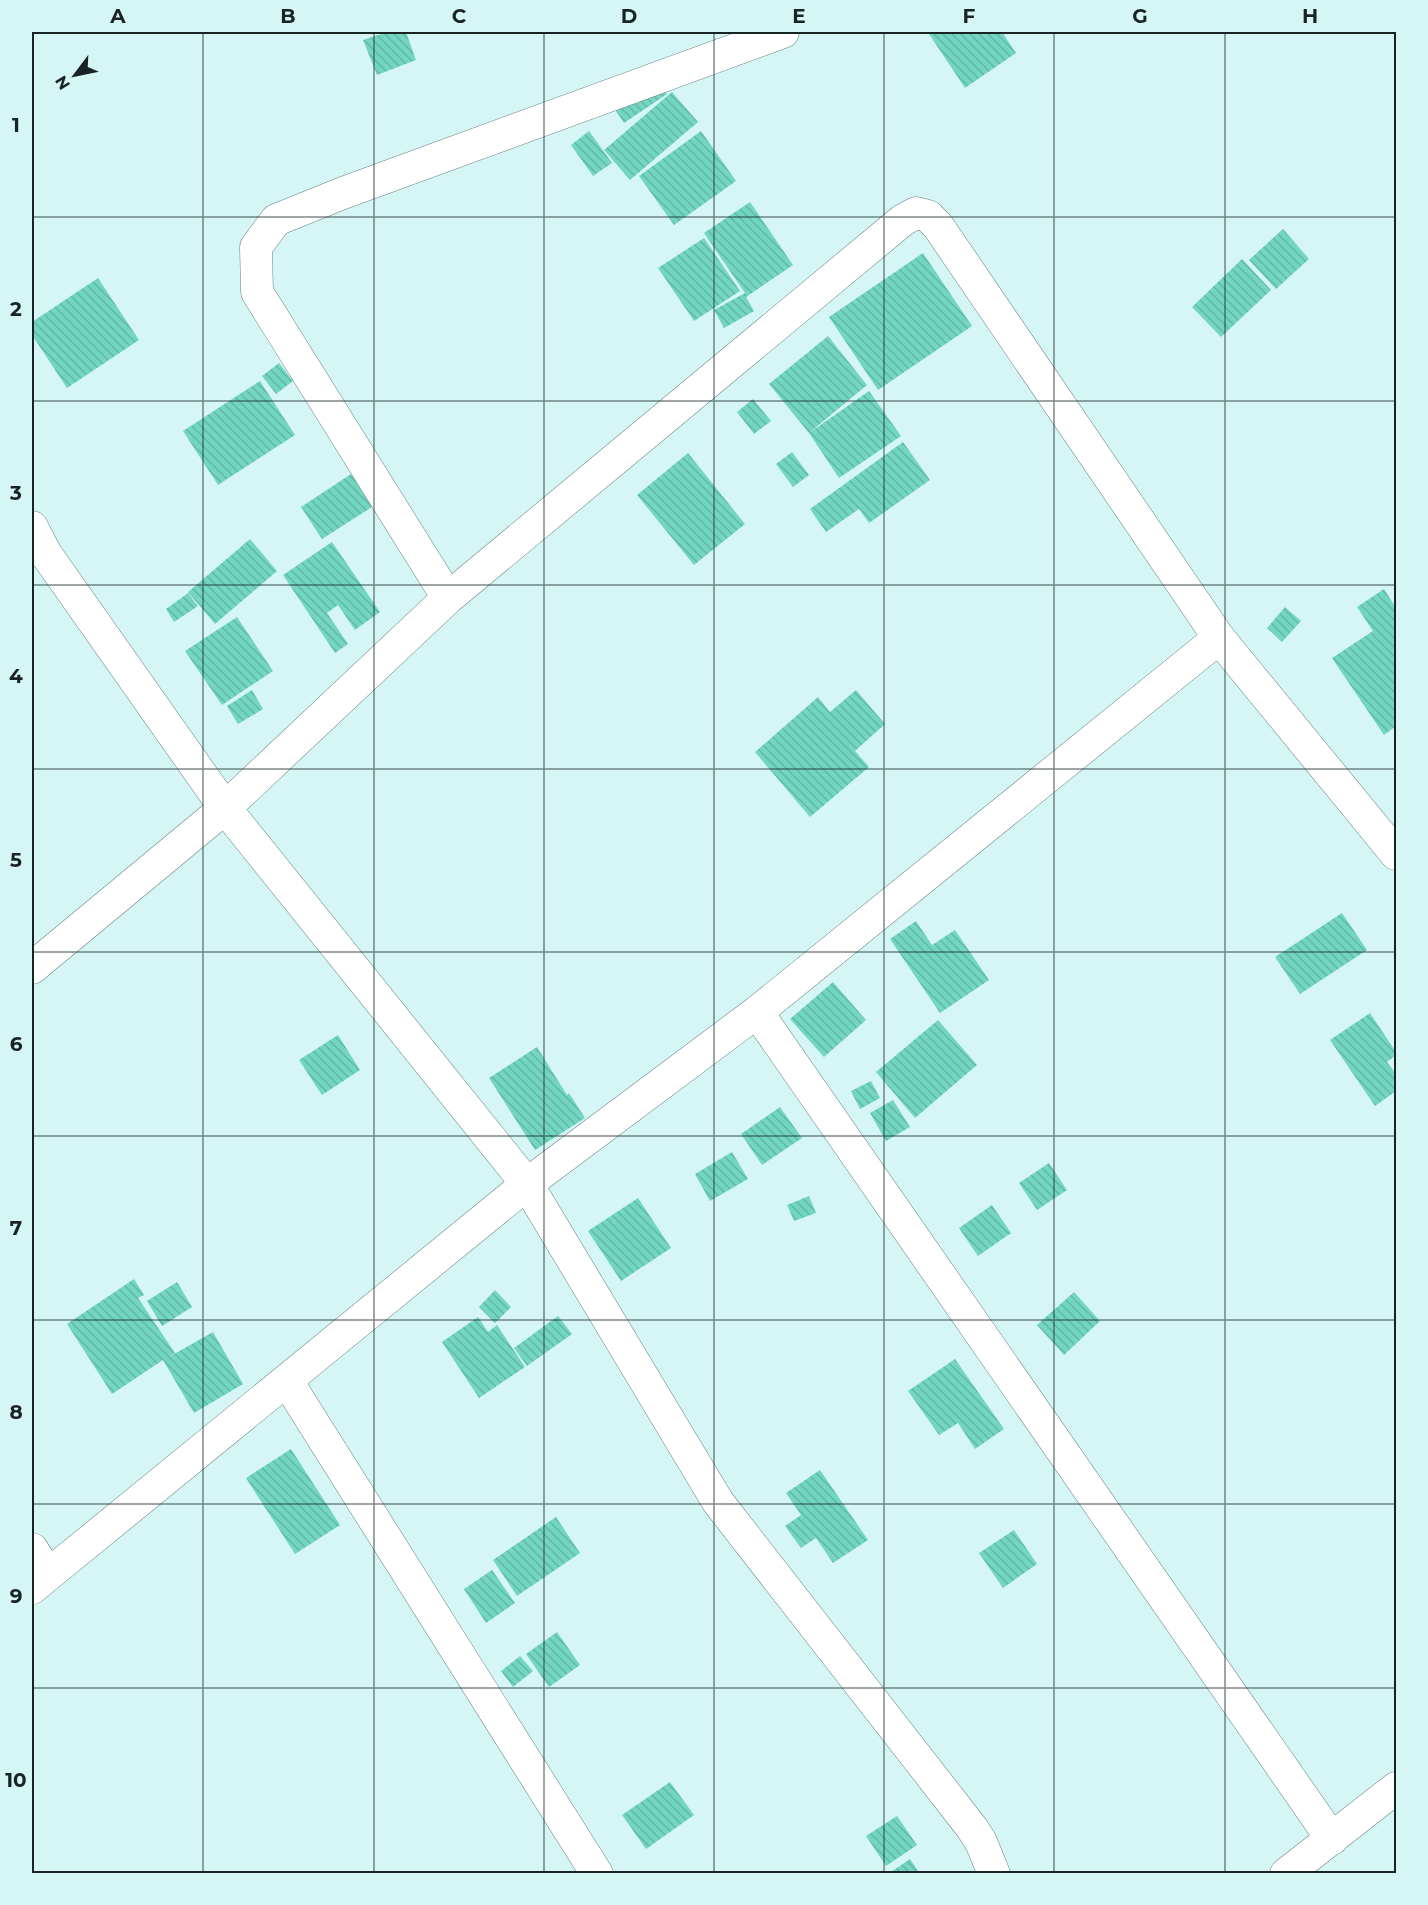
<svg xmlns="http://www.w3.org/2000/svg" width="1428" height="1905" font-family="Montserrat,sans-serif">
<defs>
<pattern id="building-back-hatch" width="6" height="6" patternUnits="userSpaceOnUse" patternTransform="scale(1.5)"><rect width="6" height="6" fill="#72d6c0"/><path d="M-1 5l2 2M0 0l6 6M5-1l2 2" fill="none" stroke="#62b8a5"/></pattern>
</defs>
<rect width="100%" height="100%" fill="#d6f6f6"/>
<path fill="url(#building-back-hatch)" d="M387 32H406L416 60 377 75 363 40Z
M933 32H1002L1016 53 965 88 929 34Z
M648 64 667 94 624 123 604 93Z
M672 92 698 122 630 180 604 150Z
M589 131 612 163 593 176 571 145Z
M701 131 736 181 674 225 639 176Z
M750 202 793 265 746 297 754 311 724 328 714 310 745 293 704 233Z
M1283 229 1309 259 1276 289 1249 260Z
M704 238 740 291 694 321 658 268Z
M923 253 972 326 878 390 829 317Z
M1242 259 1271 290 1221 337 1192 307Z
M98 278 139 340 67 388 32 335V322Z
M828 336 867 385 809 433 769 384Z
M279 363 293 381 276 394 262 376Z
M260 381 295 435 218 485 183 431Z
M869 391 901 436 839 478 809 433Z
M753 399 771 421 754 434 737 412Z
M903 442 930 480 869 523 859 509 826 532 810 509Z
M792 452 809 475 793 487 776 464Z
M688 453 745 524 694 565 637 495Z
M351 474 372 507 322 539 301 507Z
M250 539 277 571 215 624 188 592Z
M332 542 380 612 355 630 338 605 327 613 348 644 335 653 283 575Z
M1384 589 1396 608V726L1384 735 1332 658 1373 631 1357 607Z
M188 593 198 606 174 622 166 609Z
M1285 607 1301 621 1282 642 1267 628Z
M237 617 273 671 222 705 185 651Z
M252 690 263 709 238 724 227 706Z
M856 690 885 724 855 751 869 767 810 817 755 752 818 697 830 712Z
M1342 913 1367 950 1300 994 1275 957Z
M916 921 932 945 955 930 989 980 940 1013 890 939Z
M833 982 866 1020 824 1057 790 1019Z
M1370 1013 1396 1052V1055L1387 1062 1396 1074V1091L1375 1106 1330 1040Z
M938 1020 977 1065 915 1118 876 1072Z
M338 1035 360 1070 322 1095 299 1060Z
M537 1047 567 1095 569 1093 585 1118 535 1150 489 1078Z
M871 1081 880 1098 860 1109 851 1091Z
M893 1100 910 1127 886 1141 870 1113Z
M780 1107 802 1138 762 1165 741 1134Z
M732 1152 748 1179 710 1201 695 1174Z
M1049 1163 1067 1190 1037 1210 1019 1183Z
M809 1196 816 1213 794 1221 787 1205Z
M638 1198 671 1248 621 1281 588 1231Z
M992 1205 1011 1233 978 1256 959 1228Z
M134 1279 144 1295 138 1298 175 1353 169 1357 213 1332 243 1384 194 1413 163 1360 112 1394 67 1324Z
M177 1282 192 1307 162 1326 147 1301Z
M495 1290 511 1307 495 1323 479 1307Z
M1074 1292 1100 1321 1064 1355 1037 1325Z
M558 1316 572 1334 527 1366 514 1348Z
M478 1317 488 1332 497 1325 525 1367 479 1398 442 1342Z
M955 1359 1004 1429 975 1449 958 1423 939 1435 908 1391Z
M291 1449 340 1525 295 1554 246 1478Z
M820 1470 868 1540 833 1563 816 1538 801 1548 785 1526 801 1515 786 1493Z
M556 1517 580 1553 517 1596 493 1560Z
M1014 1530 1037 1564 1003 1588 979 1553Z
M492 1570 515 1603 486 1623 464 1589Z
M557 1632 580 1665 549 1687 526 1654Z
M520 1656 533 1671 513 1687 501 1671Z
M670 1782 694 1815 646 1849 622 1815Z
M897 1816 917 1845 886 1866 866 1836Z
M910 1859 920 1874H888Z"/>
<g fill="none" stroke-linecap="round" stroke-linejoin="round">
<g stroke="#668283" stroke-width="33">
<path id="street" d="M32 527 46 554 225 808 527 1184 718 1502 972 1828 981 1842 994 1874
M448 598 257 292 256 247 276 220 343 193 783 32
M32 968 225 808 448 598 903 220 916 213 928 216 938 226 1219 638 1396 854
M757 1012 1332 1839
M287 1381 597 1874
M32 1549 48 1574
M32 1588 527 1184 757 1012 1219 638
M1286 1874 1396 1788"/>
</g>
<use href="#street" stroke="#fff" stroke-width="32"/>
</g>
<path fill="none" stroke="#182424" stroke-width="1.5" stroke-opacity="0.55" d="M203 32V1874M374 32V1874M544 32V1874M714 32V1874M884 32V1874M1054 32V1874M1225 32V1874M32 217H1396M32 401H1396M32 585H1396M32 769H1396M32 952H1396M32 1136H1396M32 1320H1396M32 1504H1396M32 1688H1396"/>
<rect width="1428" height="1905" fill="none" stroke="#d6f6f6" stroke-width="66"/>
<g transform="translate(75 75) rotate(238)" stroke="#d6f6f6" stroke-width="4.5" paint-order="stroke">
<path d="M0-4.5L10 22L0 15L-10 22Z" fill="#182424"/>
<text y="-9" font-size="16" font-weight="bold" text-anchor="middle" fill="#182424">N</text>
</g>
<rect x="33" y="33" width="1362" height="1839" fill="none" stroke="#182424" stroke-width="2"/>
<g font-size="20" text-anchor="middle" font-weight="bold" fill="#182424">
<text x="118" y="23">A</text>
<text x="288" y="23">B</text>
<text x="459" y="23">C</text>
<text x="629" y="23">D</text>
<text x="799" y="23">E</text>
<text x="969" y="23">F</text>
<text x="1140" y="23">G</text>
<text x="1310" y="23">H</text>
<text x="16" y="132">1</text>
<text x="16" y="316">2</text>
<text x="16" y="500">3</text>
<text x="16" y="683">4</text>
<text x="16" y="867">5</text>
<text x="16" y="1051">6</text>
<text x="16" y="1235">7</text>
<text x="16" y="1419">8</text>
<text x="16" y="1603">9</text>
<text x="16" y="1787">10</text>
</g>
</svg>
